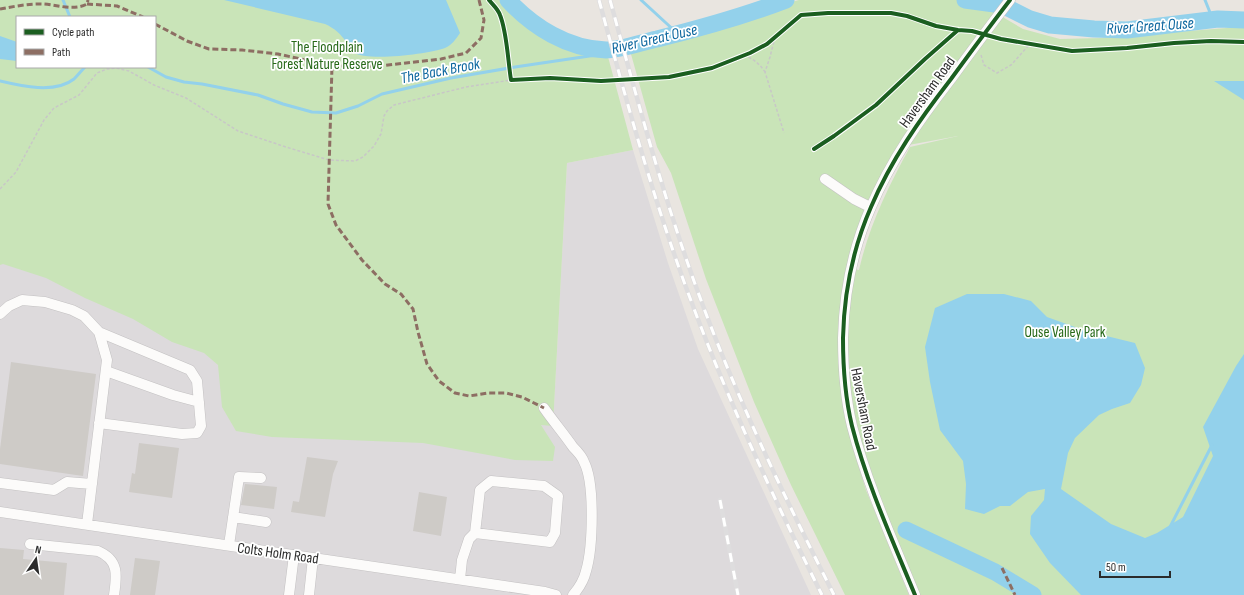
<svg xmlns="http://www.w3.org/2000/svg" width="1244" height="595" font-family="'Sofia Sans Condensed',sans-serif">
<rect width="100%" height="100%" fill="#e9e5e0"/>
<path fill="#dddadc" d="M633 150 668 263 698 349 811 595H0V234L553 425 567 163Z"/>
<path fill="#c9e4b8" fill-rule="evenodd" d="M0 0H505L542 33 597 56 607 53 633 150 567 163 553 426 541 425 555 447 553 461 515 460 423 443 272 437 236 431 222 407 218 365 204 353 172 342 133 319 85 298 46 278 3 264 0 265ZM17 17H155V67H17Z
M799 0H962L982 5 1023 29 1060 39 1101 38 1239 27H1244V595H915L843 406 852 445 866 490 909 595H845L791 485 754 402 706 279 671 173 657 147 629 47ZM958 136 910 147C888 187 869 226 859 270L852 269 856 248 903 146Z"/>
<path fill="#93d1eb" d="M224 0H446L460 33C456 39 452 45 445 48 429 54 366 62 353 52 350 50 348 45 346 42 341 34 334 28 325 24Z
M0 36 17 42V61L0 59Z
M1214 81H1244V100Z
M967 294H1004L1031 301 1047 317 1086 331 1135 343 1145 368 1141 385 1130 403 1112 409 1099 415 1075 438 1068 453 1061 489 1111 524 1145 538 1157 533 1183 517 1213 456 1203 427 1236 366 1244 354V595H1081L1050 563 1030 534 1031 516 1044 500 1045 489 1028 492 1010 506H1000L984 514 965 509 966 484 963 461 940 430 930 382 925 347 935 308Z"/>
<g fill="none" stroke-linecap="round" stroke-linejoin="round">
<path stroke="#93d1eb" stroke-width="3" d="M63 0 70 17
M641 0 678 34
M1205 0 1213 20
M148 67 166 77 184 82 202 84 258 95 283 104 312 112 336 113 358 106 382 94 451 78 515 67 603 54
M0 81C21 86 55 94 74 79 78 75 81 71 85 67
M1170 527 1212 445"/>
<path stroke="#93d1eb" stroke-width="17" d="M508 0C533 27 568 49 606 50 620 50 643 42 657 39 701 28 744 16 786 0
M965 0 1002 5 1030 19 1050 25 1094 29 1127 30 1218 19 1244 20
M906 530 995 572 1033 595"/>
</g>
<path fill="#cecbc7" d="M11 362 96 374 83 476 0 464V449Z
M139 443 179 448 172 498 129 492 132 473 135 474Z
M307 457 338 461 333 474 325 517 291 512 293 501 299 502Z
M245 484 277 487 274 509 241 505Z
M419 492 447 497 441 536 413 531Z
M0 548 24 550 23 559 67 563 64 595H0Z
M135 558 160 561 155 595H130Z"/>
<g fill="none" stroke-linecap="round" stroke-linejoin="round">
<g stroke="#c3c1c2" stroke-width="11">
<path id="minor" d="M825 179 854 199 870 207
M0 314 9 306 22 300 45 302 72 310 84 316 99 332 107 360 87 524
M106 371 173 395 199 402
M544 408C553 421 564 434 573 447 577 451 582 456 584 462 595 483 593 547 586 571 584 580 579 588 573 595
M99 423 182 434 197 433 201 426 197 381 190 370 99 332
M0 483 54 490 67 482 92 484
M0 512 545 592 556 595
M233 517 266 522
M30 544 98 551C119 560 117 575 114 595
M229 545 239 477 261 478
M460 579 462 560 469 539 475 533 480 490 491 481 544 486 558 496 555 533 550 542 475 533
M289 595 294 555
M309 595 313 558
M915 595C892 539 867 484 852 426 845 397 843 367 843 338 844 293 853 248 871 207 891 160 920 119 951 79 970 53 990 26 1010 0"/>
</g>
<path stroke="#c8c7c7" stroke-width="1.5" stroke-dasharray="3 2" stroke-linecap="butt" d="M775 37 770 57 765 72 784 133
M744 55C753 59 759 63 765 72
M981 55 984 65 997 73 1011 65 1030 44
M0 189 16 172 44 120 54 108 79 95 97 73 107 69 116 68 129 71 154 85 186 98 238 131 286 147 329 160 355 161 363 157 374 146 381 134 384 116 387 111 394 105 466 87 511 80"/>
<use href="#minor" stroke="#fcfbfa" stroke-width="10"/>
<g stroke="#deddde" stroke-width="4.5">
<path id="rail" d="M599 0C627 103 655 206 693 306 730 405 775 501 822 595
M610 0C638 102 665 204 702 303 739 403 786 500 834 595
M720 500 738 595"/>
</g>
<use href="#rail" stroke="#fff" stroke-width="3" stroke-dasharray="9" stroke-linecap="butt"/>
<path stroke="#8d6e63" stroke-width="3" stroke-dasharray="6 3" stroke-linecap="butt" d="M479 0 484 20 481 38 466 53 441 59 380 66H332L328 204 336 225 362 260 385 284 401 294 413 309 418 332 427 364 439 381 455 393 469 396 488 393H506L522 397 544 408
M87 4 117 6 143 17
M0 9C12 7 25 4 38 4 53 3 72 12 87 4L88 0
M155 24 187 41 209 49 242 50 278 54 332 66
M1002 568 1015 595"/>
<g stroke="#fff" stroke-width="6">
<path id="cycleway" d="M489 0C493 5 498 9 500 15 507 32 508 62 511 80L550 78 601 81 669 77 712 68 750 53 767 44 801 15 828 13H891L907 16 936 26 958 30 972 31 1001 39 1072 51 1127 48 1174 43 1211 41 1244 42
M814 149 834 136 876 105 925 59 958 30
M915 595C892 539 867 484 852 426 845 397 843 367 843 338 844 293 853 248 871 207 891 160 920 119 951 79 970 53 990 26 1010 0"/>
</g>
<use href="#cycleway" stroke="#1b5e20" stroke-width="4"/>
</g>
<g text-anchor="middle" stroke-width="3.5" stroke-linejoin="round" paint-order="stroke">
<g font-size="15" fill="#276919" stroke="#fff">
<text x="327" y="52">The Floodplain<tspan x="327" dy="17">Forest Nature Reserve</tspan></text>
<text x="1065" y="337">Ouse Valley Park</text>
</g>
<g font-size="15" fill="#2b2b2b" stroke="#fff">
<text transform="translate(927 92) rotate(-54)" y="5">Haversham Road</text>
<text transform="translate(864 409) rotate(79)" y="5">Haversham Road</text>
<text transform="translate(278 553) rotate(8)" y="5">Colts Holm Road</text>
</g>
<g font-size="16" font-style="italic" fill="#0b669e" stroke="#fff">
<text transform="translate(1150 25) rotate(-4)" y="6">River Great Ouse</text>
<text transform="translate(654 38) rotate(-13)" y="6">River Great Ouse</text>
<text transform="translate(440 70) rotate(-11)" y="6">The Back Brook</text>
</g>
</g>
<rect x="16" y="16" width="140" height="52" fill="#ffffff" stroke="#aaaaaa"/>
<rect x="24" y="29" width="20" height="6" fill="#1b5e20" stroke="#aaaaaa"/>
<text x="52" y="36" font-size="12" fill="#2b2b2b">Cycle path</text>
<rect x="24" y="49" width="20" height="6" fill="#8d6e63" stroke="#aaaaaa"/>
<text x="52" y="56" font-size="12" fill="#2b2b2b">Path</text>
<g transform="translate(36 559) rotate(13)" stroke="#ffffff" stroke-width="3" paint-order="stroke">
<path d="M0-3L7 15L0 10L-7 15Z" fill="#2b2b2b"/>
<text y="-6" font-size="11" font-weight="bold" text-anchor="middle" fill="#2b2b2b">N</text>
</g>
<path d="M1100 571v6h70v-6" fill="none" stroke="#2b2b2b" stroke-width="2"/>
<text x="1106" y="571" font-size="12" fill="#2b2b2b" stroke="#ffffff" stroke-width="3" paint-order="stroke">50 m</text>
</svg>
